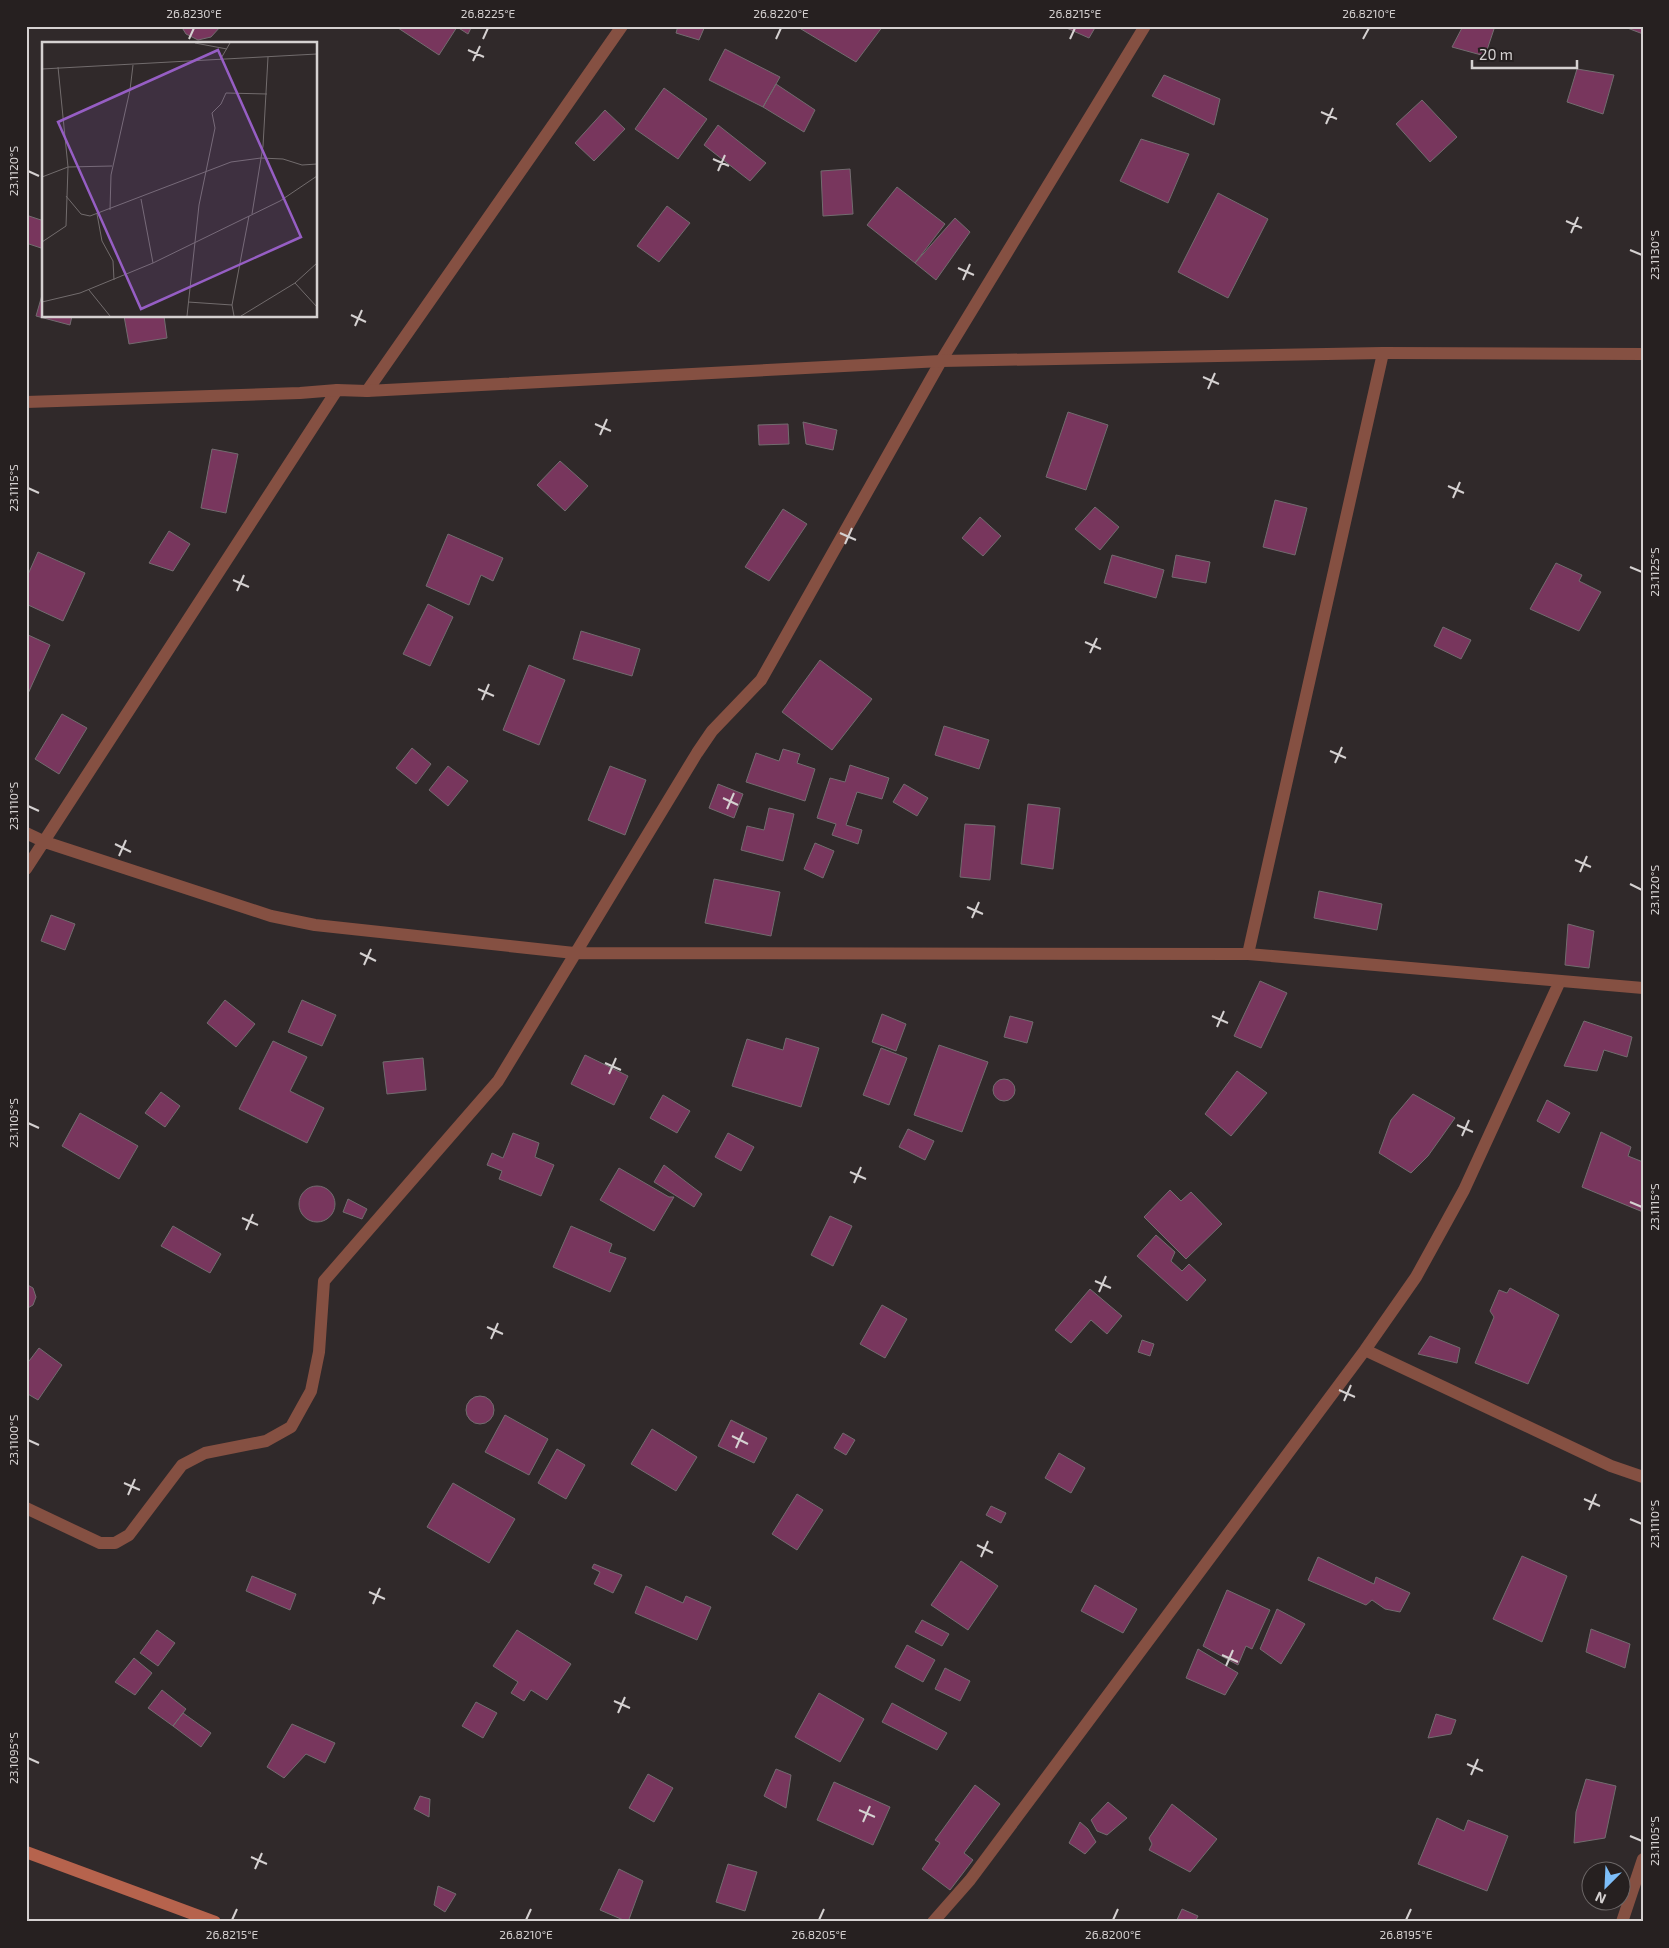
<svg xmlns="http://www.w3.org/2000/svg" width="1669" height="1948" font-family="'Exo 2',sans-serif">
<rect width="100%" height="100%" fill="#30292a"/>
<path fill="#78365d" stroke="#726c6f" d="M181 26H221L211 37 198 40 186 34Z
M395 26H472L468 34 457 27 439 55Z
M678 26H705L699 40 676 33Z
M796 26H883L856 62Z
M1062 26H1096L1089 38Z
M1463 26H1495L1485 56 1452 47Z
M1622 26H1643V34Z
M725 49 780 77 763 107 709 80Z
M1577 69 1614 75 1603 114 1567 102Z
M1164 75 1220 99 1214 125 1152 96Z
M776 84 815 110 804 132 763 107Z
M664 88 707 119 678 159 635 129Z
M1422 100 1457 137 1430 162 1396 124Z
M605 110 625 129 594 161 575 143Z
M718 125 766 163 750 181 704 145Z
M1141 139 1189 154 1168 203 1120 181Z
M850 169 853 214 823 216 821 171Z
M897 187 945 224 915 263 867 225Z
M1218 193 1268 219 1228 298 1178 272Z
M667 206 690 223 659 262 637 246Z
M26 215 44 221V249L26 243Z
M955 218 970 232 936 280 915 263Z
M44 288V316H72L70 325 36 316Z
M124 316H164L167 338 129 344Z
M1068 412 1108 425 1086 490 1046 477Z
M803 422 837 430 833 450 806 444Z
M788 424 789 444 759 445 758 425Z
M212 449 238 454 226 513 201 508Z
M560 461 588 486 565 511 537 485Z
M1275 500 1307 508 1295 555 1263 547Z
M1095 507 1119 527 1100 550 1075 529Z
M783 509 807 524 769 581 745 567Z
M980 517 1001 536 983 556 962 538Z
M169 531 190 544 173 571 149 563Z
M448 534 503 558 493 581 481 575 469 605 426 586Z
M38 552 85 573 63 621 26 604V579Z
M1112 555 1164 570 1156 598 1104 583Z
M1176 555 1210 562 1206 583 1172 577Z
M1556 563 1582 575 1579 581 1601 592 1579 631 1530 609Z
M428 604 453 617 430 666 403 654Z
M1443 627 1471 640 1461 659 1434 646Z
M581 631 640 649 632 676 573 659Z
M26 634 50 645 26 698Z
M820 660 872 699 832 750 782 712Z
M529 665 565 680 539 745 503 730Z
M62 714 87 728 59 774 35 759Z
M944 726 989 740 979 769 935 755Z
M412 748 431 764 416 784 396 768Z
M783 749 800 754 797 763 815 769 805 801 746 782 756 753 779 761Z
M850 765 889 778 882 799 857 792 846 825 862 830 858 844 832 835 836 824 817 818 830 778 845 782Z
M448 766 468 781 448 806 429 790Z
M610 766 646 780 625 835 588 820Z
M718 784 743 794 734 818 709 808Z
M904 784 928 798 917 816 893 802Z
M1028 804 1060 808 1053 869 1021 864Z
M769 808 794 814 783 861 741 850 747 826 764 830Z
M965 824 995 826 990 880 960 877Z
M815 843 834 851 823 878 804 869Z
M714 879 780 892 771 936 705 923Z
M1319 891 1382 904 1377 930 1314 918Z
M51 915 75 924 65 950 41 941Z
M1568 924 1594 931 1589 968 1565 965Z
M1260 981 1287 993 1261 1048 1234 1036Z
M225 1000 255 1024 236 1047 207 1023Z
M302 1000 336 1015 322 1046 288 1032Z
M882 1014 906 1024 896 1051 872 1042Z
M1010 1016 1033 1022 1027 1043 1004 1037Z
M1584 1021 1632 1037 1627 1057 1604 1050 1597 1071 1564 1066Z
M786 1038 819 1048 801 1107 732 1086 747 1039 783 1050Z
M273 1041 307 1057 290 1091 324 1108 307 1143 239 1109Z
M939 1045 988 1062 962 1132 914 1115Z
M881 1048 907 1058 889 1105 863 1095Z
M585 1055 628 1076 614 1105 571 1084Z
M423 1058 426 1090 387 1094 383 1062Z
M1237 1071 1267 1093 1231 1136 1205 1114Z
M993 1090a11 11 0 1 1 22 0a11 11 0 1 1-22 0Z
M161 1092 180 1106 165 1127 145 1113Z
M1413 1094 1455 1118 1428 1156 1411 1173 1379 1153 1391 1120Z
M663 1095 690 1111 677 1133 650 1118Z
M1547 1100 1570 1113 1559 1133 1537 1121Z
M80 1113 138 1146 119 1179 62 1146Z
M908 1129 934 1141 925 1160 899 1147Z
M1601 1132 1631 1147 1628 1156 1643 1162V1212L1582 1187Z
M513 1133 539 1143 535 1157 554 1165 541 1196 499 1179 502 1171 487 1165 492 1153 503 1158Z
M728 1133 754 1147 741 1171 715 1157Z
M664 1165 702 1194 694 1207 654 1182Z
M619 1168 669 1197H674L654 1231 600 1200Z
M299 1204a18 18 0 1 1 36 0a18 18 0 1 1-36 0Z
M1170 1190 1181 1201 1191 1192 1222 1224 1186 1259 1144 1217Z
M348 1199 367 1209 362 1219 343 1212Z
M830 1216 852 1226 833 1266 811 1255Z
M173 1226 221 1254 210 1273 161 1246Z
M571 1226 612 1244 609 1252 626 1258 610 1292 553 1267Z
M1156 1235 1175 1252 1171 1261 1182 1271 1189 1264 1206 1280 1187 1301 1137 1256Z
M26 1284 33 1288 36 1297 33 1305 26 1309Z
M1510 1288 1559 1315 1528 1384 1475 1363 1494 1317 1490 1311 1499 1290 1507 1293Z
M1090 1289 1122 1316 1107 1334 1091 1320 1071 1343 1055 1330Z
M882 1305 907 1319 885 1358 860 1344Z
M1430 1336 1460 1348 1457 1363 1418 1354Z
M1142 1340 1154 1344 1150 1356 1138 1352Z
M39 1348 62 1365 38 1400 26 1393V1365Z
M466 1410a14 14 0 1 1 28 0a14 14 0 1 1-28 0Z
M505 1415 548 1439 529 1475 485 1452Z
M731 1420 767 1438 754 1463 718 1446Z
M652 1429 697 1457 676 1491 631 1464Z
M843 1433 855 1440 846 1455 834 1448Z
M557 1449 585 1465 566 1499 538 1483Z
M1059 1453 1085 1468 1071 1493 1045 1478Z
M453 1483 515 1519 489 1563 427 1527Z
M797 1494 823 1510 797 1550 772 1534Z
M991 1506 1006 1513 1001 1523 986 1515Z
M1522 1556 1567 1576 1542 1642 1493 1619Z
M1318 1557 1374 1584 1376 1577 1410 1593 1400 1612 1385 1609 1372 1600 1366 1605 1308 1580Z
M961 1561 998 1586 968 1630 931 1605Z
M594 1564 622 1575 613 1593 594 1584 600 1572 592 1568Z
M252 1576 296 1594 290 1610 246 1591Z
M1095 1585 1137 1609 1123 1633 1081 1611Z
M646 1586 683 1603 686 1596 711 1607 697 1640 635 1613Z
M1227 1590 1270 1610 1252 1649 1246 1646 1238 1665 1203 1646Z
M1277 1609 1305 1624 1281 1664 1260 1649Z
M922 1620 949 1634 942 1646 915 1632Z
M1591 1629 1630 1644 1625 1668 1586 1652Z
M157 1630 175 1643 158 1666 140 1653Z
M517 1630 571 1664 547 1700 531 1690 524 1701 511 1693 518 1682 493 1666Z
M907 1645 935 1660 923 1682 895 1667Z
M1198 1649 1238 1673 1225 1695 1186 1678Z
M134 1658 152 1673 135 1695 115 1682Z
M945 1668 970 1681 960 1701 935 1689Z
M162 1690 186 1709 173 1726 148 1708Z
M819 1693 864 1719 840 1762 795 1737Z
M476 1702 497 1713 483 1738 462 1726Z
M892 1703 947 1733 937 1750 882 1722Z
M183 1713 211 1733 201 1747 173 1726Z
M1436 1714 1456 1720 1451 1734 1428 1738Z
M292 1724 335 1743 325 1763 306 1754 284 1778 267 1767Z
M776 1769 791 1775 786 1808 764 1796Z
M648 1774 673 1788 654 1822 629 1808Z
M1586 1779 1616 1786 1605 1838 1574 1843 1576 1812Z
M834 1782 890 1807 873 1845 817 1820Z
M975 1785 1000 1804 964 1853 973 1860 950 1890 922 1869 940 1843 935 1840Z
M420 1796 430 1799 429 1817 414 1809Z
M1108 1802 1127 1818 1107 1835 1097 1831 1091 1820Z
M1172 1804 1217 1839 1190 1872 1149 1850 1152 1844 1149 1838Z
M1437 1818 1464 1831 1468 1820 1508 1836 1487 1891 1418 1864Z
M1080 1822 1088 1829 1096 1842 1085 1854 1069 1843Z
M728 1864 757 1872 745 1911 716 1902Z
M619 1869 643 1881 628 1922 600 1910Z
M438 1886 456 1894 445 1912 434 1905Z
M1182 1909 1198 1916 1195 1922H1176Z"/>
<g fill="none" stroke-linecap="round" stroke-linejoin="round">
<path stroke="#855042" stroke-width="12" d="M367 391 622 26
M26 833 45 842 271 916 315 925 574 953 1248 954 1643 988
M26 869 337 390
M1248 954 1383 353
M1365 1350 1611 1466 1643 1477
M26 1508 100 1543H115L129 1535 182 1465 205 1453 266 1441 291 1427 311 1391 319 1352 324 1281 498 1081 697 753 712 731 761 680 941 361 1145 26
M933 1922 970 1880 1365 1350 1416 1277 1464 1190 1560 981
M1622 1922 1643 1859"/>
<path stroke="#855042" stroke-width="12" d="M26 402 300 393 337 390 367 391 941 361 1383 353 1643 354"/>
<path stroke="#b6634d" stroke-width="12" d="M26 1852 215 1922"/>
</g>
<path fill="none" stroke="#d5d1d1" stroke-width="2" d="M189 39 194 28M483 39 488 28M776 39 781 28M1070 39 1075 28M1363 39 1369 28M468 50 484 57M473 61 480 46M1321 112 1337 119M1326 124 1333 108M713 159 729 166M28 171 39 176M718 171 725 155M1566 221 1582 228M1571 233 1578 217M1630 250 1642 255M958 268 974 275M963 280 970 264M351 315 366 322M355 326 362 310M1203 377 1219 384M1208 389 1215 373M595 424 611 431M600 435 607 419M1448 486 1464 493M28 488 39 493M1453 498 1460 482M840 533 856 540M845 544 852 528M1630 567 1642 572M233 580 249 587M237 591 244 575M1085 642 1101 649M1090 653 1097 638M478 689 494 696M482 700 489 684M1330 751 1346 758M1335 763 1342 747M723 798 738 805M28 806 39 811M727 809 734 793M115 844 131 852M119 856 126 840M1575 860 1591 867M1580 872 1587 856M1630 884 1642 890M967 907 983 914M972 918 979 902M360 953 376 961M364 965 371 949M1212 1016 1228 1023M1217 1027 1224 1011M605 1063 621 1070M609 1074 616 1058M28 1123 39 1128M1457 1125 1473 1132M1462 1136 1469 1120M850 1172 866 1179M854 1183 861 1167M1630 1202 1642 1207M242 1218 258 1225M246 1230 253 1214M1095 1281 1111 1288M1099 1292 1106 1276M487 1327 503 1334M491 1339 498 1323M1339 1390 1355 1397M1344 1401 1351 1385M732 1436 748 1444M28 1440 39 1445M736 1448 743 1432M124 1483 140 1490M128 1495 135 1479M1584 1499 1600 1506M1589 1510 1596 1494M1630 1519 1642 1524M977 1545 993 1553M981 1557 988 1541M369 1592 385 1599M373 1604 380 1588M1222 1655 1238 1662M1226 1666 1233 1650M614 1701 630 1708M618 1713 625 1697M28 1758 39 1763M1467 1764 1483 1771M1471 1775 1478 1759M859 1810 875 1817M863 1822 870 1806M1630 1836 1642 1841M251 1857 267 1864M255 1869 262 1853M232 1920 237 1909M526 1920 531 1909M819 1920 824 1909M1113 1920 1118 1909M1406 1920 1411 1909"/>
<g transform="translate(42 42)">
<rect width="275" height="275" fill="#30292a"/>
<path fill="none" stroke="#726c6d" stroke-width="1" d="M153 1 185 7M178 18 188 1M0 27 275 12M0 135 26 125 70 124M24 154 39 172 48 174 189 120 219 116 241 117 260 123 275 122M99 157 111 221M68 168 69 133 88 48 91 23M55 172 60 199 71 219 72 238M210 172 221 104 226 15M0 200 24 184 26 125 16 25M253 241 275 265M47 248 68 274M0 260 38 251 111 221 238 159 275 134M146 260 190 263M145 274 157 163 173 86 170 71 179 62 184 51 225 52M192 274 190 263 207 174M199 274 253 241 275 221"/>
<path fill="#965ec4" fill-opacity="0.15" stroke="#965ec4" stroke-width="2.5" d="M176 8 259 195 99 267 16 80Z"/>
<rect width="275" height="275" fill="none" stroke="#d5d1d1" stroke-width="2.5"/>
</g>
<rect width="1669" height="1948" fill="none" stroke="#262020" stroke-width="55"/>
<g transform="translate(1606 1886) rotate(204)"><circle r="24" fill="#262020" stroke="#6c6767"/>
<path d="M0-4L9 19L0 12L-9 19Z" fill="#7dbef9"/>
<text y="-8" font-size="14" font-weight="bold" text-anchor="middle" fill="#d5d1d1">N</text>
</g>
<path d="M1472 60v8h105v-8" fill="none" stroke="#d5d1d1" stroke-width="2.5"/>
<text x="1479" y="60" font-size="15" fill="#d5d1d1" stroke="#262020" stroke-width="4" paint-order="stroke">20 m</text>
<rect x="28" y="28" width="1614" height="1892" fill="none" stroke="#d5d1d1" stroke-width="2"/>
<g font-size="12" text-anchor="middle" fill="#d5d1d1">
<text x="194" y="18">26.8230°E</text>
<text x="488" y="18">26.8225°E</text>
<text x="781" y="18">26.8220°E</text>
<text x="1075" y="18">26.8215°E</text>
<text x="1369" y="18">26.8210°E</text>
<text transform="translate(14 171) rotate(-90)" y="4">23.1120°S</text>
<text transform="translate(1655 255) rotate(-90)" y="4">23.1130°S</text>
<text transform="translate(14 488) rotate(-90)" y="4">23.1115°S</text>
<text transform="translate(1655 572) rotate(-90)" y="4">23.1125°S</text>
<text transform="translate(14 806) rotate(-90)" y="4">23.1110°S</text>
<text transform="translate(1655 890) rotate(-90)" y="4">23.1120°S</text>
<text transform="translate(14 1123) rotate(-90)" y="4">23.1105°S</text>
<text transform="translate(1655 1207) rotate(-90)" y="4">23.1115°S</text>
<text transform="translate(14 1440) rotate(-90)" y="4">23.1100°S</text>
<text transform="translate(1655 1524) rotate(-90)" y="4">23.1110°S</text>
<text transform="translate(14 1758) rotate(-90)" y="4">23.1095°S</text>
<text transform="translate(1655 1841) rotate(-90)" y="4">23.1105°S</text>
<text x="232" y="1939">26.8215°E</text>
<text x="526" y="1939">26.8210°E</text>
<text x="819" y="1939">26.8205°E</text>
<text x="1113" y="1939">26.8200°E</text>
<text x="1406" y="1939">26.8195°E</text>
</g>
</svg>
